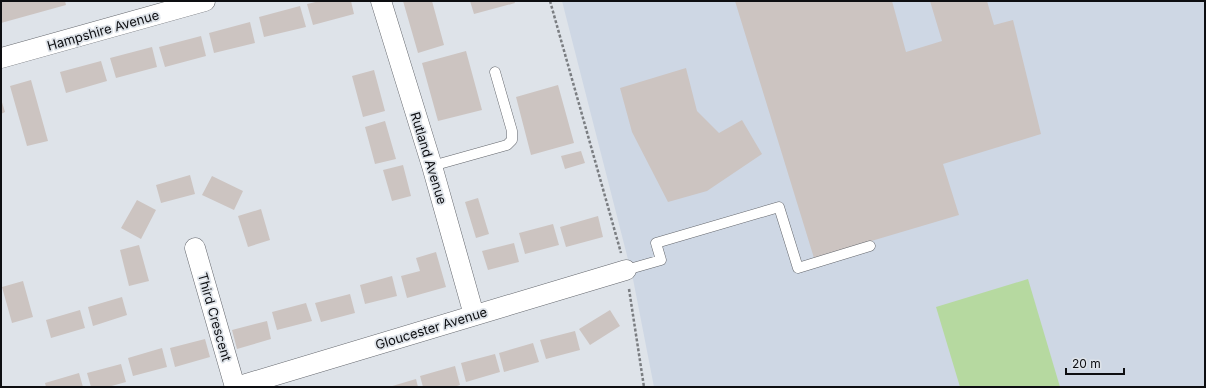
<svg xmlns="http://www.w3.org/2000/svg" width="1206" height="388" font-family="Inter,sans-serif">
<rect width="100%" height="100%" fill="#dee3e9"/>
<path fill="#ced7e4" d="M562 1H1205V387H654L633 279Z"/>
<path fill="#b6d9a0" d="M1028 279 1060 387H960L936 307Z"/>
<path fill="#ccc4c1" d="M5 1H65L66 5 1 23V2Z
M320 1H351L354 14 313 25 307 4Z
M403 1H432L444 45 418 53Z
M470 1H514L515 3 474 14Z
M735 1H892L906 52 942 41 930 1H987L994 25 1013 20 1041 134 943 164 959 215 814 258Z
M300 6 306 27 264 37 259 17Z
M250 22 255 43 214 53 209 33Z
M201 36 206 56 165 67 159 47Z
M152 47 157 67 116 78 110 58Z
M466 51 482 110 438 121 422 63Z
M101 61 107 81 66 93 60 72Z
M686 68 697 111 719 133 742 120 762 154 707 191 668 202 632 132 620 88Z
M374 70 385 111 363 117 352 76Z
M31 80 48 141 27 146 10 86Z
M558 85 574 143 531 155 516 97Z
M1 99 5 112 1 114Z
M385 121 396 159 375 164 365 127Z
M581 151 585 163 565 169 561 156Z
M403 165 411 196 392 201 383 170Z
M190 175 195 194 161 203 156 185Z
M212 176 243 191 234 210 202 195Z
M478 198 489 234 476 238 465 202Z
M137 200 156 210 141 239 121 228Z
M261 209 270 240 248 247 238 216Z
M598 216 603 237 566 247 560 227Z
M553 224 559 245 525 254 519 233Z
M514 243 519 262 488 270 482 251Z
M139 245 149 281 129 286 120 250Z
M436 252 446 287 407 298 401 276 420 271 416 258Z
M392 276 397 296 365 304 360 285Z
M23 281 33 317 12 323 2 287Z
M350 294 355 313 321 322 315 303Z
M122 297 127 315 93 326 88 307Z
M306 303 312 321 277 330 272 312Z
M80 310 85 328 51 338 46 320Z
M610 310 620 326 590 345 579 329Z
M267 321 271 339 237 349 232 330Z
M575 331 580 350 546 359 540 340Z
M205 339 210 357 175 367 170 348Z
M533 343 539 362 504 372 499 353Z
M162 348 167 367 133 376 128 358Z
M495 354 500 372 466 382 461 363Z
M121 364 126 382 108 387H91L87 373Z
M455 366 460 385 454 387H423L420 376Z
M79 373 83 387H46L45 383Z
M416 379 418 387H389Z"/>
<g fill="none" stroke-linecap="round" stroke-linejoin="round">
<g stroke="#63666c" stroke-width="11">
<path id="lane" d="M432 166 507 145 512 140V131L495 72
M626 270 661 260 656 243 779 207 798 268 870 246"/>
</g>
<g stroke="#63666c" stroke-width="21">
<path id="street" d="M381 1 432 166 474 315
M1 58 205 1
M195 248 235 387
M236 387 626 270"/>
</g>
<path stroke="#7a7d81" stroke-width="2.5" stroke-dasharray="3 2" stroke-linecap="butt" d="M550 1 621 253
M629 289 644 387"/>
<use href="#lane" stroke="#fff" stroke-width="10"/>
<use href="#street" stroke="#fff" stroke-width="20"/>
</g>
<g text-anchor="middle" stroke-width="3.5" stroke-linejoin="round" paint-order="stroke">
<g font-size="13" fill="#0d0e11" stroke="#dee3e9">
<text transform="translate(103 30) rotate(-16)" y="5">Hampshire Avenue</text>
<text transform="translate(429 158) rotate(73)" y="5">Rutland Avenue</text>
<text transform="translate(215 317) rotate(74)" y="5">Third Crescent</text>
<text transform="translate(431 328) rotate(-17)" y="5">Gloucester Avenue</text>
</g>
</g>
<rect width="1206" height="388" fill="none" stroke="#0d0e11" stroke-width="4"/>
<path d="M1066 368v6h58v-6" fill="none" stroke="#0d0e11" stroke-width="2"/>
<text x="1072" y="368" font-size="12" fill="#0d0e11" stroke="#dee3e9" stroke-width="3" paint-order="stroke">20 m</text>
</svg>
